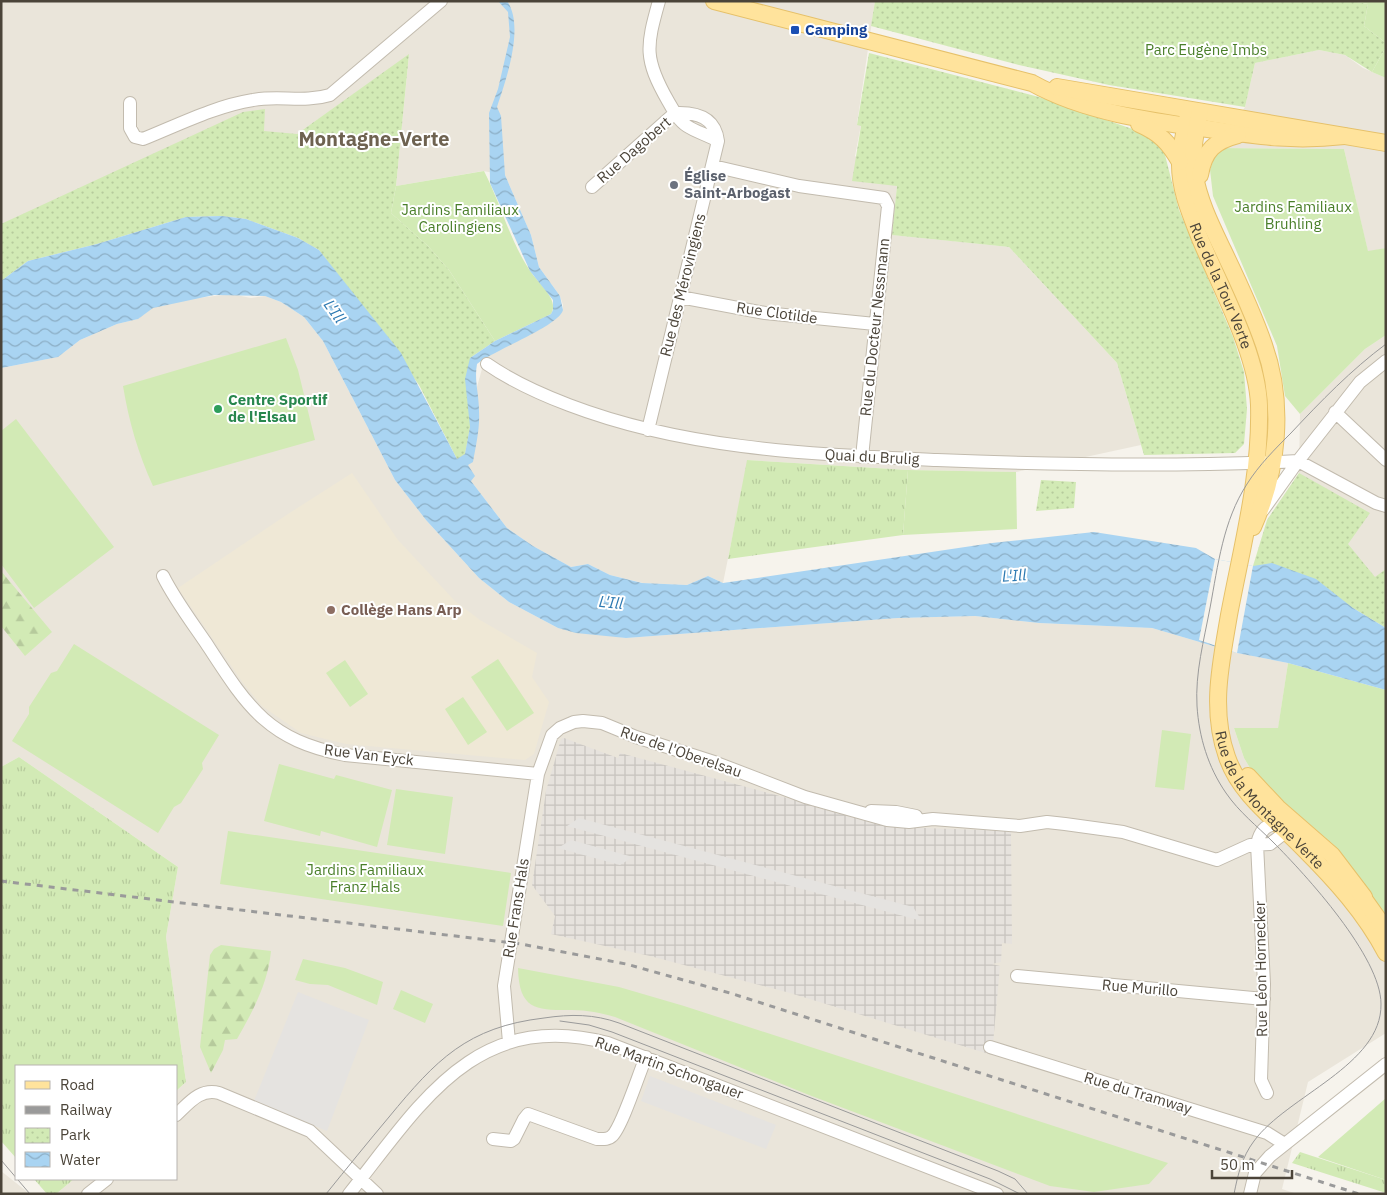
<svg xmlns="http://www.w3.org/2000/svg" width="1387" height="1195" font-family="'IBM Plex Sans',sans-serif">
<defs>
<pattern id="industrial-grid" width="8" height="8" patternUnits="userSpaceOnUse" patternTransform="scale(1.25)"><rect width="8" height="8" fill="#e6e2dd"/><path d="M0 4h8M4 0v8" fill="none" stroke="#c7c3be"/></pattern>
<pattern id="grass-tufts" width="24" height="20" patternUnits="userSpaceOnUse" patternTransform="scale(1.25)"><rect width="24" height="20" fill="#d2eab5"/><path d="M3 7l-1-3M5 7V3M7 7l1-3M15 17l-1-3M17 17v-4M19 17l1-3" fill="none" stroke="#b6ca9c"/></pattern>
<pattern id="forest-firs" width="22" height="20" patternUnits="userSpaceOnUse" patternTransform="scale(1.25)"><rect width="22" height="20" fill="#d2eab5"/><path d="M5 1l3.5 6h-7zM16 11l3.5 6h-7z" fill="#b6ca9c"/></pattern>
<pattern id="park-dots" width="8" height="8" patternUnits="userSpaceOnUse" patternTransform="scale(1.25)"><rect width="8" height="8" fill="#d2eab5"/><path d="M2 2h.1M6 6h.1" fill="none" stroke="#b6ca9c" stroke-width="1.8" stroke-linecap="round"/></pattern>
<pattern id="water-waves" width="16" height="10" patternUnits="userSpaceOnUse" patternTransform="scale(1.25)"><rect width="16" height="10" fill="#a9d4f2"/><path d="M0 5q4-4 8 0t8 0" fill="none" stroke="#8caec5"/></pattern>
</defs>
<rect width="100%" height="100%" fill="#f6f3ec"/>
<path fill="#eae5da" d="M1 1H875L857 124 861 125 855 156 897 186 893 235 1009 247 1117 363 1141 445 1016 472 908 470 748 460 723 583 708 576 687 585 643 583 610 575 588 564 571 567 533 546 507 528 471 481 457 459 485 358 563 310V305L560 296 539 267 531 235 505 175 483 171 396 186 409 55 297 134 1 231Z
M1319 50 1345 55 1363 68 1386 78V248L1368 252 1344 149 1217 148 1245 107 1255 63Z
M231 294 251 298 265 296 281 302 304 317 323 341 395 480 426 520 479 578 509 602 558 628 626 638 898 618 975 616 1039 623 1152 628 1237 653 1288 663 1278 729 1234 728 1244 758 1256 778 1335 846 1386 916V1033L1308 1082 1282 1189 1297 1194H56L74 1179H176V1091L186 1082 166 937 178 867 19 757 1 767V368L58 357 80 340 117 324 138 319 152 308 190 299Z
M1386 335V628L1267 520 1299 473 1300 414 1365 349Z
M1 1171 30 1194H1Z"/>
<path fill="url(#industrial-grid)" d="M564 738 618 758 620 753 895 827 1011 831 1012 944 1002 943 1001 962 992 964 1000 966 992 1055 790 993 650 956 551 934 555 916 532 885 546 791 561 739Z"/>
<path fill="#efe8d6" d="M352 473 398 540 455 601 480 620 537 653 532 677 549 702 534 754 525 760 346 744 301 733 262 706 243 683 178 588 288 514Z"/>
<path fill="url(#grass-tufts)" d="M747 460 908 470 903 535 728 559Z
M19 757 178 867 166 937 186 1082 176 1091V1066H16V1158L1 1141V767Z
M1300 1152 1386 1180V1193L1292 1163Z
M34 1179H74L56 1194H47Z"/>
<path fill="url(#forest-firs)" d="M1 571 52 632 25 656 1 626Z
M221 945 271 951C268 983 253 1011 237 1039L225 1040 223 1050 211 1073 200 1047 210 955 214 949Z"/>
<path fill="url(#park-dots)" d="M875 1H1351L1368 4 1364 26 1386 43V47L1372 72 1345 55 1319 50 1255 63 1245 107 1109 85 1019 65 871 26Z
M869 53 1039 97 1150 135 1164 151 1179 210 1233 337 1244 372 1247 409 1244 444 1235 453 1144 455 1117 363 1009 247 892 235 897 186 852 181 861 126 857 125Z
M409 54 396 186 391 213 428 246 449 270 495 341 470 358V427L465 454 457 459 419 385 319 250 298 238 246 219 222 216 186 217 97 244 28 261 1 281V224L243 112 265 109 264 131 297 134Z
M1299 473 1370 513 1348 544 1375 577 1386 569V628L1353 608 1253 566 1267 520Z
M1041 480 1076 482 1074 508 1036 511Z"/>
<path fill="#d2eab5" d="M1351 1H1386V43L1364 26 1368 4Z
M1386 47V78L1372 72Z
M1217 148 1344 149 1368 251 1386 248V335L1365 349 1300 414 1285 396 1277 346 1213 196 1210 170Z
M484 171C501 204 510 242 531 272 538 283 560 300 551 314L495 341 449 270 428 246 391 213 396 186Z
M286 338 298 370 315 440 153 486C138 453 129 422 123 386Z
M16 419 114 547 34 608 1 564V431Z
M908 470 1016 472 1017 529 903 535Z
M74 644 219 735 202 763 203 769 181 803 174 807 158 833 12 741 29 714V707L51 673 57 671Z
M498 659 534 713 507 731 471 677Z
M345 660 368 694 350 707 326 673Z
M1288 663 1386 690V916L1335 846 1256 778 1244 758 1234 728H1278Z
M463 697 487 732 468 745 445 709Z
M1162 730 1191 734 1184 790 1155 787Z
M279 764 334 779 336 775 392 790 377 847 321 831 320 836 264 821Z
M396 789 453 797 445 854 387 845Z
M228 831 511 873 503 926 220 884Z
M303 959 345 968 383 982 377 1005 328 985 310 984 295 980Z
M518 968 619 987 684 1006 1168 1163 1149 1184 1094 1192 1050 1186 809 1095 615 1017C601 1013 587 1010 572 1010 537 1010 519 1011 518 968Z
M401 990 433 1004 425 1023 393 1009Z
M1386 1098V1180L1318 1157Z"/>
<path fill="#e5e3e0" d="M579 818 913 907 922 921 567 826Z
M571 840 633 857 620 865 558 848Z
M298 992 369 1020 327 1131 254 1101Z
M650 1076 776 1125 766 1149 641 1101Z"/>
<path fill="url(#water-waves)" d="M498 1H507C525 26 506 80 497 107L501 116 505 175 531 235 539 267 560 296 563 310C559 326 494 350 477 364 474 380 479 394 479 411 480 428 476 445 473 462L468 465 475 476 471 481 507 528 533 546 571 567 588 564 610 575 642 583 687 585 708 576 723 583 992 543 1094 532 1196 548 1215 559 1253 566 1272 563 1316 579 1353 608 1386 628V690L1288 663 1237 653 1152 628 1039 623 975 616 898 618 626 638 576 633 558 628 509 602 479 578 426 520 395 480 323 341 304 317 281 302 265 296 214 295 153 308 138 319 117 324 80 340 58 357 1 368V281L28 261 97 244 186 217 222 216 246 219 298 238 319 250 401 353 457 459 465 454 470 427 465 379 470 358 495 341 551 314 553 310V300L530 271 490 183 489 113 498 89 510 37 508 12Z"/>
<path fill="#f6f3ec" d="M1215 559 1253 566 1237 653 1199 640Z"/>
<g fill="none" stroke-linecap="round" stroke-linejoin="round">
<g stroke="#c2bbae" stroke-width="14">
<path id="minor" d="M659 1C646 47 644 59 668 101 673 110 678 120 687 126 696 132 708 135 718 141
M130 103V128L135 137 143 139C178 125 215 106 253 100 279 95 304 103 330 95L441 1
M713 166 799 186 884 198 888 206 862 457
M592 187 675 113
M680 297 765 313 875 324
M487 364C513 382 540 394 569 405 687 450 812 454 937 460 1058 465 1177 467 1298 461L1360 382 1386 361
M1335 412 1386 460
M648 430 718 141C715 117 697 112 675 113
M1263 510 1298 461 1376 503 1386 506
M163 576C175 600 191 621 206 643 247 706 267 740 345 755L538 774
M871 811 896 812 916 816
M1017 976 1264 999
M509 1042 504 986 538 774 552 735 560 728 574 722 583 721 602 723 636 737 714 762 805 797 887 820 909 822 933 819 1020 826 1047 822 1065 824 1123 832 1217 860 1250 845 1270 844 1292 827
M990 1047 1267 1133 1283 1143
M1267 1093 1261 1080 1264 984 1257 844C1260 831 1266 823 1279 825
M176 1115C189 1103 200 1088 219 1093L310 1131 377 1194
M493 1139 511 1141 514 1139 524 1119 528 1114 597 1139C602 1139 608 1140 612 1136 622 1127 639 1073 646 1057
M88 1194 107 1179
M349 1194C420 1105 475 1008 608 1043L997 1194
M1250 1194 1255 1173 1270 1156 1386 1064"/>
</g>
<g stroke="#e6c16a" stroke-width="18">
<g id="major">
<path d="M714 1 1032 83C1084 112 1149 121 1208 129 1257 136 1293 142 1344 136"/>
<path d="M1057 87 1386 143"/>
<path id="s1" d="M1189 110C1186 127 1180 147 1180 165 1180 190 1190 213 1199 236 1219 285 1257 352 1259 405 1261 476 1242 546 1229 615 1221 663 1210 709 1227 757 1240 795 1276 820 1303 848 1335 880 1365 913 1386 953"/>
<path d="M1200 112C1196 130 1191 153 1194 172 1199 201 1211 225 1223 250 1238 281 1253 313 1264 345 1285 404 1278 471 1253 527"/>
<path d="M1139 124C1160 133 1169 143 1180 162"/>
<path d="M1200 175C1204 150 1215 141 1238 135"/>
<path d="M1248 776 1278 808 1332 855 1364 897"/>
<path d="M1357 889 1386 930"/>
</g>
</g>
<use href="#minor" stroke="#fff" stroke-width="12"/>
<use href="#major" stroke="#ffe39c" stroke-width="16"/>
<path stroke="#9a9a9a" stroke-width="1" d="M560 1021 589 1025 612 1032 990 1179 1020 1194
M1 1160 30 1194
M326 1194C347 1168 368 1142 389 1117 436 1060 467 1027 544 1018 571 1014 594 1014 619 1023L998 1171 1015 1179 1028 1194
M1234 1194C1238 1174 1242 1157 1254 1141 1287 1096 1382 1065 1381 1004 1381 957 1306 875 1273 842 1257 826 1239 812 1226 793 1208 767 1199 737 1197 706 1195 673 1204 640 1210 608 1218 565 1223 521 1247 484 1259 465 1275 449 1291 433 1321 401 1351 370 1386 344"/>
<path stroke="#9a9a9a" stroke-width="3" stroke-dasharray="6 6" stroke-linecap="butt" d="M1 881 521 944 626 964 730 993 1359 1194"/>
</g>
<rect fill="#1a4fb4" stroke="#fff" stroke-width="2" x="790" y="25" width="10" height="10" rx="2.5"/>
<circle fill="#6b7280" stroke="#fff" stroke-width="2" cx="674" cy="185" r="5"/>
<circle fill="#2e9e5b" stroke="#fff" stroke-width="2" cx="218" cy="409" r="5"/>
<circle fill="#8d6e63" stroke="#fff" stroke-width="2" cx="331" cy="610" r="5"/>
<g text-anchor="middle" stroke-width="4" stroke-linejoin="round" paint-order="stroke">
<g font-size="15" font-weight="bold" fill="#164399" stroke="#fff" text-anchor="start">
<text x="805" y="35">Camping</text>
</g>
<g font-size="15" fill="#4a7f2a" stroke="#fff">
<text x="1206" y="55">Parc Eugène Imbs</text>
<text x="1293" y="212">Jardins Familiaux<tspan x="1293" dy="17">Bruhling</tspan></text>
<text x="460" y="215">Jardins Familiaux<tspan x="460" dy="17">Carolingiens</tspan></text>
<text x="365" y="875">Jardins Familiaux<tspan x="365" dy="17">Franz Hals</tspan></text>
</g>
<g font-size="15" fill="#4b4439" stroke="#fff">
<text transform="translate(634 150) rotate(-41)" y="5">Rue Dagobert</text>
<text transform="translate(683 285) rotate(-76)" y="5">Rue des Mérovingiens</text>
<text dy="5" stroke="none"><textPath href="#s1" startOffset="184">Rue de la Tour Verte</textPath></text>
<text transform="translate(777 313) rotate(8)" y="5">Rue Clotilde</text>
<text transform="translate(875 327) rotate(-84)" y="5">Rue du Docteur Nessmann</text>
<text transform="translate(872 457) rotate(3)" y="5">Quai du Brulig</text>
<text transform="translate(681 752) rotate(19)" y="5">Rue de l'Oberelsau</text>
<text transform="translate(369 755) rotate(7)" y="5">Rue Van Eyck</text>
<text dy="5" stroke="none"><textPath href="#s1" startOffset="726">Rue de la Montagne Verte</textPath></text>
<text transform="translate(516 908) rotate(-81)" y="5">Rue Frans Hals</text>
<text transform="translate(1261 969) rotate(-91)" y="5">Rue Léon Hornecker</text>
<text transform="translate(1140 988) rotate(5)" y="5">Rue Murillo</text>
<text transform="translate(669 1068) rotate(20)" y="5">Rue Martin Schongauer</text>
<text transform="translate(1138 1093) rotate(17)" y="5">Rue du Tramway</text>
</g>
<g font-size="15" font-weight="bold" fill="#5b616d" stroke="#fff" text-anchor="start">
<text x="684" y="181">Église<tspan x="684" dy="17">Saint-Arbogast</tspan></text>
</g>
<g font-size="15" font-weight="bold" fill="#27864d" stroke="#fff" text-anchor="start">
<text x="228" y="405">Centre Sportif<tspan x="228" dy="17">de l'Elsau</tspan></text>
</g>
<g font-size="15" font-weight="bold" fill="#785e54" stroke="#fff" text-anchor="start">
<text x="341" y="615">Collège Hans Arp</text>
</g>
<g font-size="16" font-style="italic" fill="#2e7ab2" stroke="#fff">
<text transform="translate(335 311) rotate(55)" y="6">L'Ill</text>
<text transform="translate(1014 575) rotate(-4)" y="6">L'Ill</text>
<text transform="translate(611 602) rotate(6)" y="6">L'Ill</text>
</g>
<g font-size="20" font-weight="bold" fill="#6e6250" stroke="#fff">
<text x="374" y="146">Montagne-Verte</text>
</g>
</g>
<rect width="1387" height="1195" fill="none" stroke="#4b4439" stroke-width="5"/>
<rect x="15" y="1065" width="162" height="115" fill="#ffffff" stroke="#b7b4b0"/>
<rect x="25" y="1081" width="25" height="8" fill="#ffe39c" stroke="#b7b4b0"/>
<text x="60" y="1090" font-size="15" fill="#4b4439">Road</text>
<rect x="25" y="1106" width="25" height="8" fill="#9a9a9a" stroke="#b7b4b0"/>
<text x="60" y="1115" font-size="15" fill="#4b4439">Railway</text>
<rect x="25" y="1128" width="25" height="15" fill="url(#park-dots)" stroke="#b7b4b0"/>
<text x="60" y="1140" font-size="15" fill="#4b4439">Park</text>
<rect x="25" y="1152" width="25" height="15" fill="url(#water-waves)" stroke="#b7b4b0"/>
<text x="60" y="1165" font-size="15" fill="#4b4439">Water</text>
<path d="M1212 1170v8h80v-8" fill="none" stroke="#4b4439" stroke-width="2.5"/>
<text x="1220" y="1170" font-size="15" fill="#4b4439" stroke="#ffffff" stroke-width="4" paint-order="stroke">50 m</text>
</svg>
